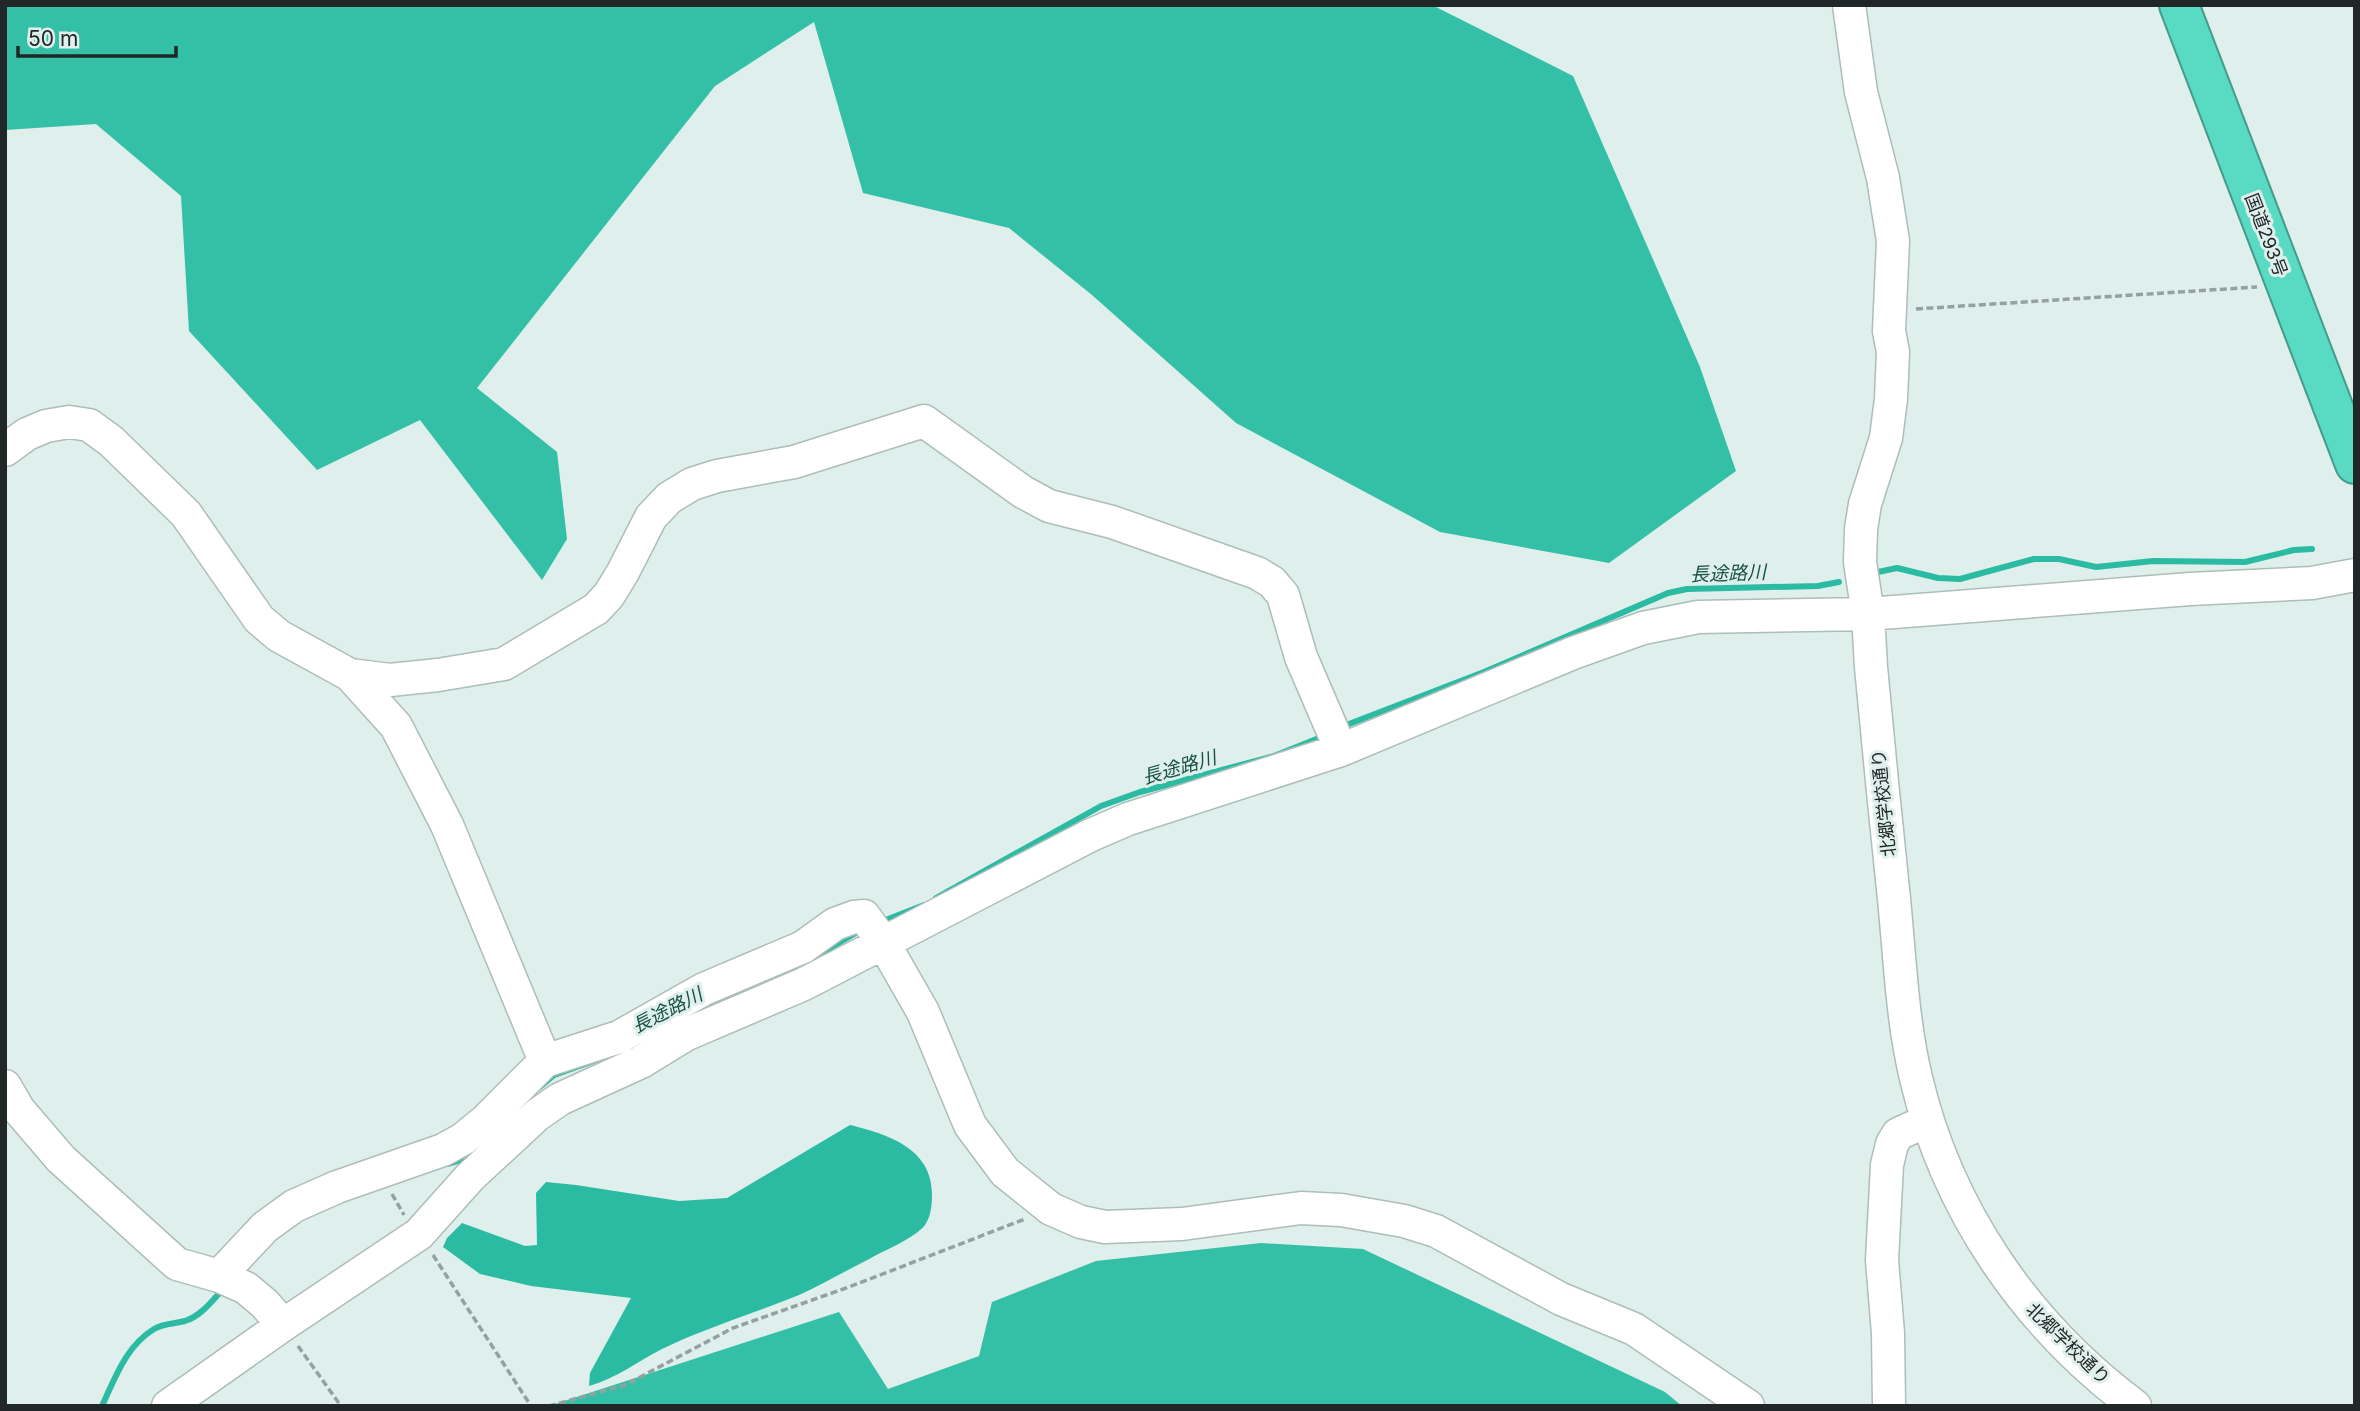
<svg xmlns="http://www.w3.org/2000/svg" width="2360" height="1411" font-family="Inter,'Noto Sans JP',sans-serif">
<rect width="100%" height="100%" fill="#dfefeb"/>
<path fill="#33c0a7" d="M5 5H1432L1573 76 1700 367 1736 471 1609 563 1440 532 1236 423 1092 295 1009 228 863 193 814 22 715 86 477 388 557 452 567 539 542 580 420 420 317 470 189 331 181 196 96 124 5 130Z
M1261 1243 1363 1249 1665 1392 1682 1406H549L839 1312 888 1389 979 1356 992 1302 1096 1261Z"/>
<path fill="#2abba2" d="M850 1125C887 1134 932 1148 932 1194 932 1205 931 1216 925 1225 915 1238 885 1250 871 1258 847 1270 823 1284 799 1295 753 1314 705 1328 660 1350 635 1363 617 1378 589 1386L590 1373 631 1298 531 1286 480 1274 443 1247 447 1238 462 1223 525 1246 537 1245 536 1193 546 1182 576 1185 679 1201 727 1198Z"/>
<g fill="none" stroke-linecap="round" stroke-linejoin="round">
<path stroke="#2abba2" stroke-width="6" d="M1878 572 1897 568 1938 578 1960 579 2034 559H2059L2096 567 2153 561 2245 562 2294 550 2312 549
M1349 724 1484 672 1668 593 1687 589 1818 586 1839 582
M936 898 1101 806 1140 792 1274 756 1319 738
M878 923 924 905
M820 954 859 931
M696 1011 782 976 804 963
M540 1087 554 1075 622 1051
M447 1164 464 1159 477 1148
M102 1406C115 1378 126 1346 154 1329 164 1323 174 1324 185 1321 201 1316 212 1301 223 1289"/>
<g stroke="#adbdb8" stroke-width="35">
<path id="minor" d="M5 450 27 434 46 426 69 422 89 425 111 441 186 514 259 619 279 636 350 675 396 726 447 825 545 1061
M350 675 390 680 438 675 504 664 596 609 609 595 623 572 651 517 669 498 692 484 717 476 794 462 924 421 1023 492 1049 506 1112 522 1257 573 1272 582 1283 595 1301 657 1341 750
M5 1086 19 1110 61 1159 177 1264 219 1276 246 1288 265 1304 283 1325
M219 1276 265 1227 294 1206 337 1187 443 1150 463 1139 485 1121 545 1061 619 1037 704 989 803 947 835 924 854 917 864 916 883 942 923 1012 970 1125 1005 1172 1051 1209 1081 1222 1105 1227 1182 1224 1301 1208 1341 1210 1404 1221 1436 1231 1561 1299 1634 1329 1748 1406
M168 1406 283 1325 419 1234 470 1177 537 1115 560 1099 641 1062 685 1035 804 984 1091 835 1128 819 1341 750 1573 653 1643 628 1698 617 1868 614 1860 562 1861 529 1865 504 1886 438 1891 399 1893 352 1889 331 1893 241 1883 178 1861 92 1849 5
M1889 1406 1888 1333 1882 1260 1887 1165 1892 1144 1898 1134 1927 1121
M2135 1406C2026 1325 1947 1210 1916 1078 1902 1020 1900 959 1894 899 1886 822 1878 744 1871 667L1868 614 2190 589 2312 583 2355 575"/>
</g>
<g stroke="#459c8b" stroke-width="42">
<path id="highway" d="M2179 5 2355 464"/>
</g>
<path stroke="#95a19e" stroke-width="3.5" stroke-dasharray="7 3.5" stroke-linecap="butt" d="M1916 309 2257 287
M392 1194 404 1215
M433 1255 531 1406
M298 1346 341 1406
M549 1406 625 1385 733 1328 849 1287 1025 1219"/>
<use href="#minor" stroke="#fff" stroke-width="32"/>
<use href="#highway" stroke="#58dbc2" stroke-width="38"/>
</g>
<g text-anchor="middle" stroke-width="6" stroke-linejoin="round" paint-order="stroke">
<g font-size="18" fill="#212726" stroke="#dfefeb">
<text transform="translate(2266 235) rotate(69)" y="6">国道293号</text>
<text transform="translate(1884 803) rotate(-96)" y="6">北郷学校通り</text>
<text transform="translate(2068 1344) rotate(44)" y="6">北郷学校通り</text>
</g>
<g font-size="19" font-style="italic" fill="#185146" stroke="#dfefeb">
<text transform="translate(1728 573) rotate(-2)" y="7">長途路川</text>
<text transform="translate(1179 767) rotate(-16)" y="7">長途路川</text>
<text transform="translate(667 1010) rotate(-27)" y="7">長途路川</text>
</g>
</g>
<rect width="2360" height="1411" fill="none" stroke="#212726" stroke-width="14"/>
<path d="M18 46v10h158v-10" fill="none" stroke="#212726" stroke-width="3.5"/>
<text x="28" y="46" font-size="21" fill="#212726" stroke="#dfefeb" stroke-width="5" paint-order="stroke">50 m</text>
</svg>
